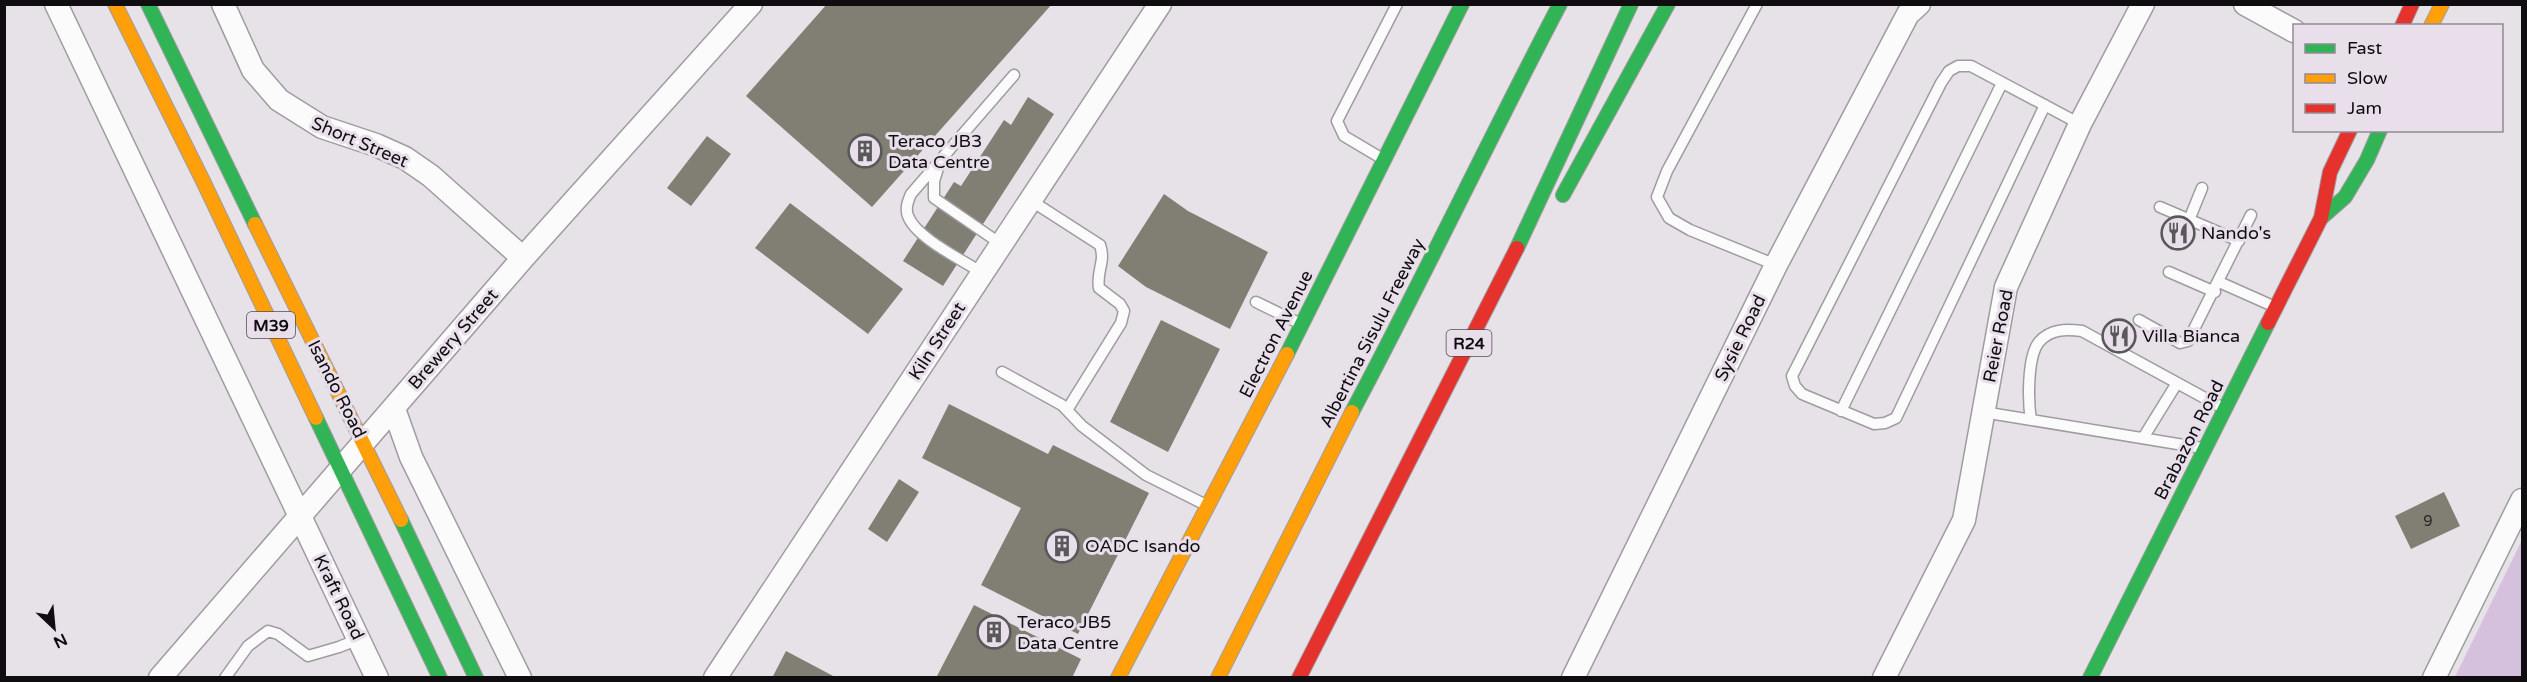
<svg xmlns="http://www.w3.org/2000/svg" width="2527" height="682" font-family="'Varela Round',sans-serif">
<rect width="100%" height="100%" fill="#e7e2e8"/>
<path fill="#d5c0de" d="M2522 540V677H2455Z"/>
<path fill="#817e74" d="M827 4H1052L872 207 746 96Z
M1028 97 1054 114 943 286 903 261 954 182 961 186 1004 120 1011 125Z
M707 136 731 154 691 206 667 188Z
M1164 194 1188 211 1268 252 1230 329 1146 287 1118 266Z
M790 203 903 289 868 334 755 248Z
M1161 320 1220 349 1168 452 1110 422Z
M949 404 1048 454 1053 445 1149 493 1078 634 981 585 1021 508 922 458Z
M899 479 919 492 887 542 868 529Z
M2444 492 2460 526 2411 549 2395 516Z
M974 605 1081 659 1072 678H936Z
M786 651 837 678H772Z"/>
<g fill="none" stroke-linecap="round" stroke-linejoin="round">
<g stroke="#9f9ca0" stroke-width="13">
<path id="lane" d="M1757 4 1667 171 1657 197 1669 218 1690 230 1776 265
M2045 105 1896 418 1885 423 1874 424 1802 394 1795 386 1792 376 1941 83 1949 71 1958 66H1971L2080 124
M1381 158 1344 136 1337 121 1397 4
M939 165 934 181V198L1001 244
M1030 200 1100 245C1106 262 1096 271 1099 288L1120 304 1124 311 1121 323 1067 410
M2160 207 2239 241
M2189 220 2202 188
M2169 272 2215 292
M982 273C963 260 916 238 908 216 905 208 908 201 911 194L1014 75
M2219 282 2273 306
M1256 302 1299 323
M2139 320 2180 343 2188 341 2251 215
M1002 372 1062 405 1082 426 1146 475 1206 505
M1841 411 2002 83
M1983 412 2202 448
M2031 420C2028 402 2027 357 2039 342 2050 329 2066 329 2082 331L2223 408
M2143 438 2177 383
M225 678 248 646 268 631 278 634 308 656 339 647 359 639"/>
</g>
<g stroke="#9f9ca0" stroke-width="25">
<path id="street" d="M56 4 377 678
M223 4 253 70 279 100 322 127 376 145 405 158 431 176 523 258
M2245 4 2294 31
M394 409 411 457 520 678
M160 678 523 258 751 4
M715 678 1160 4
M1573 678 1776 265 1908 14 1919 4
M1884 678 1964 520 2006 287 2080 124 2143 4
M2434 678 2522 500"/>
</g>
<g stroke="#9f9ca0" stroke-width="16">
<path id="fast" d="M148 4 255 224
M1563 195 1668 4
M2321 218 2345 197 2367 160 2380 130
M1517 248 1631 4
M1287 354 1462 4
M1352 412C1424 277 1489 139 1560 4
M316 418 440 678
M401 520 476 678
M2090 678 2268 323"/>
</g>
<g stroke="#9f9ca0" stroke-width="16">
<path id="slow" d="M115 4 203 181 316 418
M2431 26 2442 4
M255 224 401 520
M1118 678 1287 354
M1218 678 1352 412"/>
</g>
<g stroke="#9f9ca0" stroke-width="16">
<path id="jam" d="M2402 26 2412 4
M2268 323 2321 218 2330 172 2350 130
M1299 678 1517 248"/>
</g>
<use href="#lane" stroke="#fbfbfc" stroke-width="10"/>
<use href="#street" stroke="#fbfbfc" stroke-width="22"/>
<use href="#fast" stroke="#30b455" stroke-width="14"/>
<use href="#slow" stroke="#ff9f0a" stroke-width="14"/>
<use href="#jam" stroke="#e5322d" stroke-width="14"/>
</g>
<defs>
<g id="building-ring" transform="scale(1.725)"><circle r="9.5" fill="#e8dfeb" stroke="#5b585c" stroke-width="1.5"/><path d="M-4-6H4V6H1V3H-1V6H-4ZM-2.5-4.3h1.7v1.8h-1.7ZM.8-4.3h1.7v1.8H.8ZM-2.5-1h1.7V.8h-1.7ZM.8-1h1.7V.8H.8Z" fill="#5b585c"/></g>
<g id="restaurant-ring" transform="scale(1.725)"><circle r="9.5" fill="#e8dfeb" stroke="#5b585c" stroke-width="1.5"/><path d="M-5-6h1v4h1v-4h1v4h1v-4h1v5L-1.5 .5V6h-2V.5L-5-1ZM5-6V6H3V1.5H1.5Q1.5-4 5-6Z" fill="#5b585c"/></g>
</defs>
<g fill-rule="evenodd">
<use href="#building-ring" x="865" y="151"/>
<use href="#restaurant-ring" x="2178" y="233"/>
<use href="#restaurant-ring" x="2119" y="336"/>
<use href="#building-ring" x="1062" y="546"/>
<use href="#building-ring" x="994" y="632"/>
</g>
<g text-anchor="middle" stroke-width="6" stroke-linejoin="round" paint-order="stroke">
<g font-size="15" fill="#2c292a">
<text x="2428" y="526">9</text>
</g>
<g fill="#e8dfeb" stroke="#514c52" stroke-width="1.5">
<rect x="247" y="312" width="48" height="26" rx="4.5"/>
<rect x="1446.5" y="330" width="45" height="26" rx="4.5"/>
</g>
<g font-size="16" font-weight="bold" fill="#100d11">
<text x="271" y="331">M39</text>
<text x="1469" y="349">R24</text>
</g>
<g font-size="18" fill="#100d11" stroke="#e8dfeb" text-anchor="start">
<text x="888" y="147">Teraco JB3<tspan x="888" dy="21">Data Centre</tspan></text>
<text x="2201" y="239">Nando's</text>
<text x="2142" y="342">Villa Bianca</text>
<text x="1085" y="552">OADC Isando</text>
<text x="1017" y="628">Teraco JB5<tspan x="1017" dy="21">Data Centre</tspan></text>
</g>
<g font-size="18" fill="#100d11" stroke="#e8dfeb">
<text transform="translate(360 142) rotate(23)" y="6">Short Street</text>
<text transform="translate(1372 333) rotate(-63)" y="6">Albertina Sisulu Freeway</text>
<text transform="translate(1276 334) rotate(-63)" y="6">Electron Avenue</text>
<text transform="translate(1998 336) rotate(-79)" y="6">Reier Road</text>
<text transform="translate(1740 338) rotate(-64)" y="6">Sysie Road</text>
<text transform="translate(453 339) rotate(-49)" y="6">Brewery Street</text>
<text transform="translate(937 341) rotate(-57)" y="6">Kiln Street</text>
<text transform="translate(337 389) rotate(63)" y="6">Isando Road</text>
<text transform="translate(2189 440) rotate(-63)" y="6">Brabazon Road</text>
<text transform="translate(339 597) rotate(64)" y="6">Kraft Road</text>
</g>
</g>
<rect width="2527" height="682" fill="none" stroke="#100d11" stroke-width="12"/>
<rect x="2293" y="24" width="210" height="108" fill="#e8dfeb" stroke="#928b94" stroke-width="1.5"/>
<rect x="2305" y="44" width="30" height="9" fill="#30b455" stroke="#928b94" stroke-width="1.5"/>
<text x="2347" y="54" font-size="18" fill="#100d11">Fast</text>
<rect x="2305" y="74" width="30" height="9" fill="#ff9f0a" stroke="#928b94" stroke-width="1.5"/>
<text x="2347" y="84" font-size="18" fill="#100d11">Slow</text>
<rect x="2305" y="104" width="30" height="9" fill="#e5322d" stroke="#928b94" stroke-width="1.5"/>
<text x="2347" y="114" font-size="18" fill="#100d11">Jam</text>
<g transform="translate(54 628) rotate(154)" stroke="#e8dfeb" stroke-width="4.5" paint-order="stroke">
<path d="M0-4.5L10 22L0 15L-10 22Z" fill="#100d11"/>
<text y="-9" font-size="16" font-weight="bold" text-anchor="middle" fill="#100d11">N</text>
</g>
</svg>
